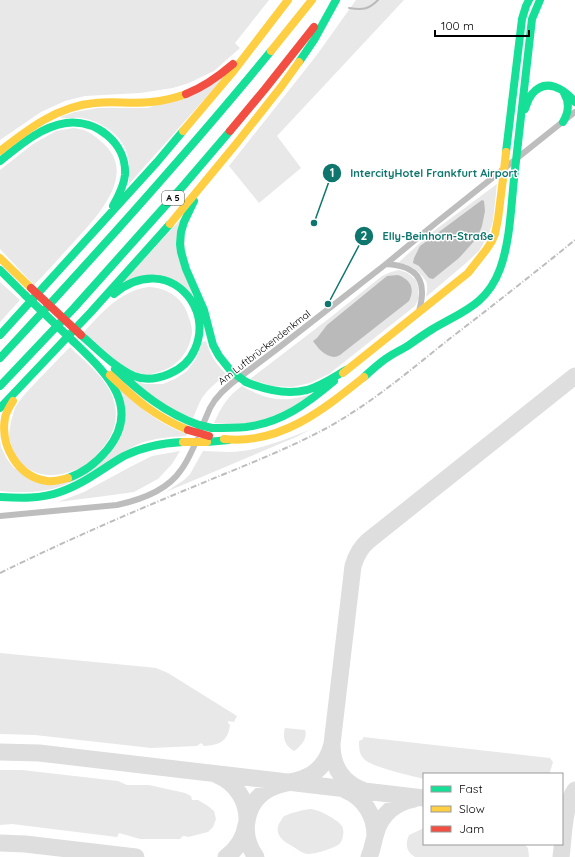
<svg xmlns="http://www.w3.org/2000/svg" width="575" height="857" font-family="Quicksand,sans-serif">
<rect width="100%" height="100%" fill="#fff"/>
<path fill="#e8e8e8" d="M0 0H269L235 43 240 48 214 71 189 83 173 88 140 93 85 96 65 101 41 112 0 140Z
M356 0H404L277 136 301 168 259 203 229 166 316 56Z
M225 76 129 184C129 174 130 162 127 153 121 134 100 121 82 118 75 117 66 120 60 117L75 112 98 108H148Z
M74 128C77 129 82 129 86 131 93 134 100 140 105 145 138 177 93 221 72 244 59 258 47 272 34 285L0 249V170L33 144 56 131Z
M497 184 493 221 488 236 479 251 466 263 426 297C427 292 428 286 426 281 425 280 423 277 422 276 415 268 408 264 398 263L431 233Z
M182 218 191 293 167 277 119 286Z
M399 270 408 273 416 280 418 287 419 298 415 306 329 374 310 383 292 387 272 386 250 379 331 317 382 276 391 272Z
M0 282 20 300 0 322Z
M149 287C153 287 158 288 161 289 177 294 185 304 189 318 191 323 192 328 192 333 189 354 175 369 155 373 153 374 151 374 149 375 145 375 138 373 134 371 118 366 97 343 84 332 98 317 112 300 131 292 137 289 143 288 149 287Z
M206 341C211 357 215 362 226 374 219 381 210 387 205 394 199 401 197 410 193 418L178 412 162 405 133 382 135 380 144 384H163L175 379 187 371 196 359 202 342Z
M70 347C82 359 101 374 109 389 115 399 118 416 114 427 104 460 60 489 27 468 19 463 14 456 12 447 11 444 10 441 9 438 9 429 12 416 15 408 21 397 30 389 38 380 49 369 59 358 70 347Z
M242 386C256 394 273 401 290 399 298 398 305 396 312 394 281 416 253 428 214 423 222 406 227 397 242 386Z
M120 388C142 410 158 423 187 434L186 436C171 437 155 438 141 443 129 448 118 456 106 463 90 472 70 485 52 489 35 493 17 493 0 491V440L1 447 7 459 14 468 55 484 117 441Z
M312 429 296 437 166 492 184 480 190 474 203 451C211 451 220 452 228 452 257 452 285 439 312 429Z
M180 451 172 464 158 479 134 492 105 496 58 502 84 492 132 466 152 456Z
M0 653 147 667 156 668 168 673 237 716 234 722 228 721V723L230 725C228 741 220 745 204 746L201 743 197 746 151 748 35 735 0 734Z
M285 728 305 730C308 738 301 746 294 751 285 746 282 737 285 728Z
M363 737 550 758 553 762 550 772 549 774H424V779C412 776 371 767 364 759 359 754 359 748 359 741L363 739Z
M0 770H22L118 781 127 785H149L185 793 191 796 192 800H198L208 806 214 811 216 819 213 827 208 832 188 837 185 836H183L180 839H140L119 833 117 837 12 824 0 825Z
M310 809C318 809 337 819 342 826 343 828 344 832 343 835 343 839 341 843 338 845 332 849 315 854 308 854 303 854 297 849 292 846 283 841 273 834 280 822 281 821 282 819 283 817 289 813 303 810 310 809Z
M424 828V844H524L528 848 529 857H415C406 851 405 845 409 835Z"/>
<path fill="#bababa" d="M482 200 484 201 485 211 482 226 477 238 459 258 433 279 429 278 419 266 413 263 414 258 420 246Z
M398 275C411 280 415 288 409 301L340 355C338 356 336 357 334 357 324 356 318 348 313 341L317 338 327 325 387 276Z"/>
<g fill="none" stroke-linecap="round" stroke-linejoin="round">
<path stroke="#bababa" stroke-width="2" d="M349 8C362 10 368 10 378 0"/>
<path stroke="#dedede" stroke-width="17" d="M0 752 39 753 424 798
M217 775C236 783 248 801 247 822
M345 790C364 798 375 815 375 836
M368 792C344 785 332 769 332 744L353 566C356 556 360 548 368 541L575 376
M0 843 25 844 136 857
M226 857C237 849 244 839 246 825
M256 857C239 834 245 801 271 788 284 782 300 782 312 774 323 767 329 756 332 744
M369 857C373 848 373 842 376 833 381 814 396 802 414 799
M561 857C564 836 563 808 575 790"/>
<path stroke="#bdbdbd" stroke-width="6" d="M386 264C405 265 423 271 422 294 422 300 420 306 419 312
M201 429 210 408 215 400 222 392 232 383 277 349 386 264 437 222 575 112
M0 516 117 505C140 500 167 491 181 470 188 461 192 450 197 440"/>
<path stroke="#16e098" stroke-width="8" d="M299 62 314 40 336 0
M525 109C527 104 528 99 532 94 546 77 564 89 575 102
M563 122C569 112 570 103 564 93
M518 143 532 19 540 0
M506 152 522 19 526 6 529 0
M0 161C19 146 40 127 66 123 96 119 127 143 125 175 124 186 118 197 113 206
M194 201 184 222 181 232 180 244 181 252 186 269 204 310 213 345 219 356 231 371
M0 270 25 295
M0 335 157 162 183 131
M81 335C97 349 114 367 134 376 146 381 157 379 169 374 181 369 190 361 195 349 202 333 201 315 191 300 171 272 139 273 114 294
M0 358C93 258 184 157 271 51
M115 369C141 393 165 413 199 425
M364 377C372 370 381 361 390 356 396 352 403 349 409 345 416 340 423 335 431 330 461 312 487 305 500 269 511 239 511 202 515 170
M246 382C265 390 286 395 307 390 321 386 334 377 346 370
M0 386 74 308 183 186 230 131
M0 408 91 312 170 224
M212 428C224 428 235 428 246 427 281 423 308 403 334 381
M207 442 229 440
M68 478C83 473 97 462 107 450 143 406 105 372 74 342
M0 497C20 498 41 499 60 492 84 484 103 468 124 456 142 447 163 443 183 442"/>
<path stroke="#ffcf43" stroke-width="8" d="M271 51 312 0
M183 131 232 73 288 0
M0 151C28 129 58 106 95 103 113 101 132 104 151 102 163 101 175 98 186 94
M170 224 236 144 281 87 299 62
M0 258 31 288
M343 373 468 273 486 250 492 241 495 234 498 219 503 179
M110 375C136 400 154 416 188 430
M13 401C10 406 6 412 5 418 0 446 18 477 47 481 54 482 61 480 68 478
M224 439C280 445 323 410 364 377"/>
<path stroke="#f24e42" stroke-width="8" d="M186 94C204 87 219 76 233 64
M230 131 265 89 314 27"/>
<path stroke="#bdbdbd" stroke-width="2" stroke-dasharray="6 2 1 2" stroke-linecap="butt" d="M0 573C65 541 132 512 200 484 241 467 283 451 323 430 368 406 408 372 448 340 491 307 533 274 575 240"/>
<path stroke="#16e098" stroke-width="8" d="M515 170 518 143
M25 295 74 342
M231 371 246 382
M199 425 212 428"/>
<path stroke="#ffcf43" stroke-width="8" d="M503 179 506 152
M183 442H207"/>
<path stroke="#f24e42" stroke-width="8" d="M31 288 81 335
M188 430 209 436"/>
</g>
<g text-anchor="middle" stroke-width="3" stroke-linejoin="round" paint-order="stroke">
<rect fill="#fff" stroke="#4c4c4c" stroke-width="1" x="162" y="191" width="22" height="14" rx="3"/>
<g font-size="9" font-weight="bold" fill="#000">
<text x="173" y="201">A 5</text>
</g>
<g font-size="10" fill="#000" stroke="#fff">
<text transform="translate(264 347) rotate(-38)" y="4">Am Luftbrückendenkmal</text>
</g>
</g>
<path fill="none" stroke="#0f766e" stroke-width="1.5" d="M314 223L332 173M328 304L364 236"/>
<g fill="#0f766e" stroke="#fff" stroke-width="1.5">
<circle cx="314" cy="223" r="4"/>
<circle cx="328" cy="304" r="4"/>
<circle cx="332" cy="173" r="10"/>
<circle cx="364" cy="236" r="10"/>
</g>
<g font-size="12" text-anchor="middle" font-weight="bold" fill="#fff">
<text x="332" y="177">1</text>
<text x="364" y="240">2</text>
</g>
<g font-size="11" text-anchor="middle" font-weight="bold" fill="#0f766e" stroke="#fff" stroke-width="3" stroke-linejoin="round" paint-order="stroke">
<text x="434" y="177">IntercityHotel Frankfurt Airport</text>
<text x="438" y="240">Elly-Beinhorn-Straße</text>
</g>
<rect x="423" y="773" width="140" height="72" fill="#ffffff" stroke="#999999"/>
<rect x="431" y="786" width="20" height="6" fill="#16e098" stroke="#999999"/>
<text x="459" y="793" font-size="12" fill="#000000">Fast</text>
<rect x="431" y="806" width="20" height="6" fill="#ffcf43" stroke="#999999"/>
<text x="459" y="813" font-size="12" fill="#000000">Slow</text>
<rect x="431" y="826" width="20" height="6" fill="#f24e42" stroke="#999999"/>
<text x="459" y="833" font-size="12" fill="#000000">Jam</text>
<path d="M435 30v6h94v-6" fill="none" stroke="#000000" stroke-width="2"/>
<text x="441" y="30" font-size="12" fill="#000000" stroke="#ffffff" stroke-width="3" paint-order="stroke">100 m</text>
</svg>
